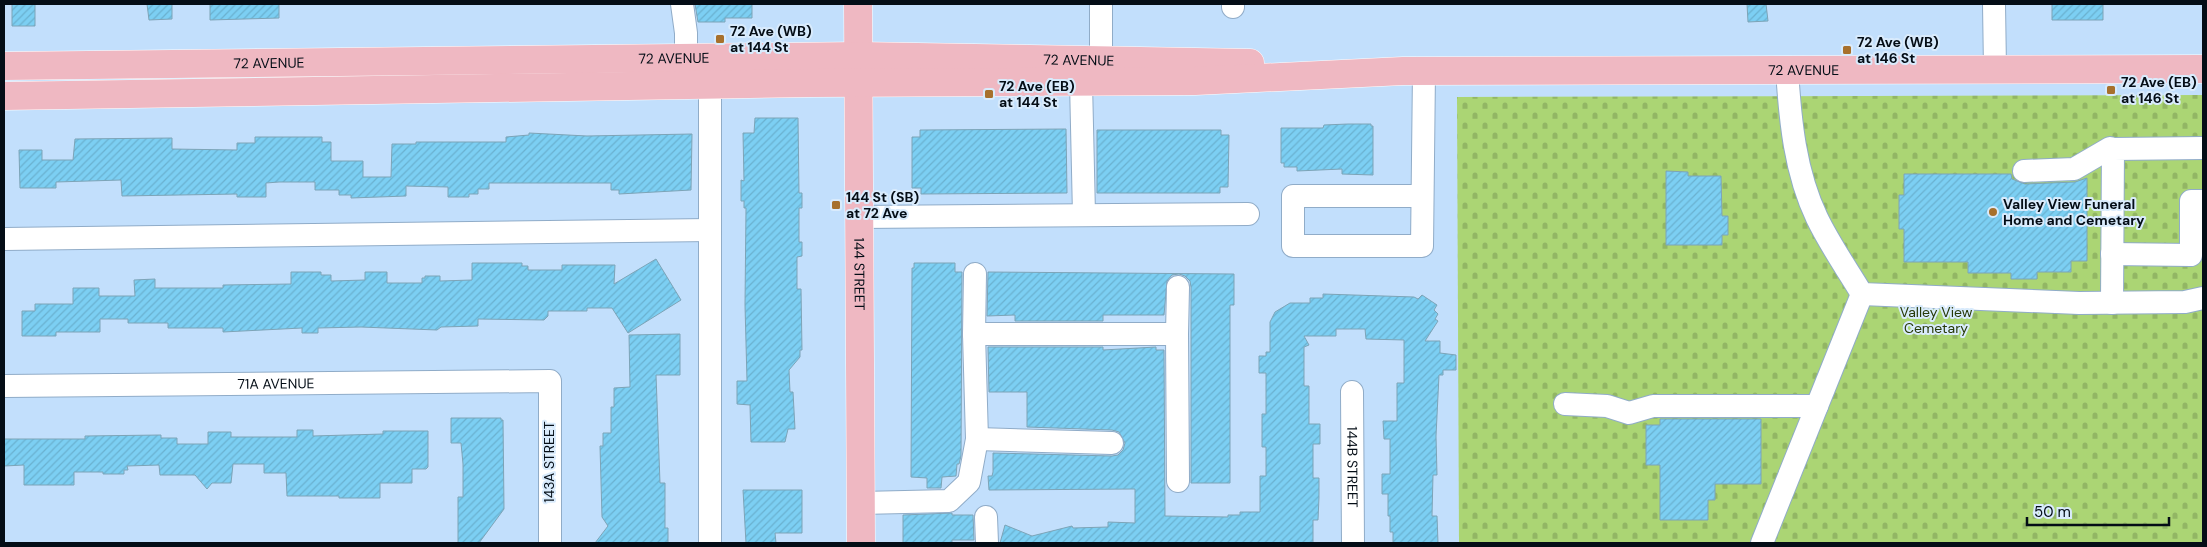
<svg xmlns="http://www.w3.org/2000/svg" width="2207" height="547" font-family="'DM Sans',sans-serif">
<defs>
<pattern id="cemetery-stones" width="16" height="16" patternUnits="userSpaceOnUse" patternTransform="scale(1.25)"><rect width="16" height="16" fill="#abd574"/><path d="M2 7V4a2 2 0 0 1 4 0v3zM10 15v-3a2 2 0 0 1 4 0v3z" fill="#92b664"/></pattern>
<pattern id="building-hatch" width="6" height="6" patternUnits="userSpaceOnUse" patternTransform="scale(1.25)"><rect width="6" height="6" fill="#7ccff3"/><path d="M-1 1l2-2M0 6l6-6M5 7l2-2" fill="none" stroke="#6ab1d0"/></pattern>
</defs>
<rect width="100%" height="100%" fill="#c2dffc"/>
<path fill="url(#cemetery-stones)" d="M2203 95V543H1459L1457 97Z"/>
<path fill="url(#building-hatch)" stroke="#7da4b7" d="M12 4H35V26H12Z
M147 4H172V19L149 20Z
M210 4H279V18L210 20Z
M695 4H752V18H725V22H698Z
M1747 4H1766L1768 21 1748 22Z
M2052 4H2103V20H2052Z
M755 118H798L799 193H802V208H799V242H802V256L797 257V289H801L802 350H800V357L789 370 790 392H793L795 429H788L785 442H751L750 405 737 404V381H747L745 305 746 208H744V201H741V180L744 181 743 133H754Z
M1348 124H1371V126H1373V175L1342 174V169L1297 171V167H1284V163H1281V128H1323L1324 125Z
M1066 129 1067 193 921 194V188H912V137H920V130Z
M1097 130H1221V135H1229L1228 187H1220V193H1097Z
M529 133 587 136 692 134 691 190 619 194V190H611V183H489V189H478V194H469V197H448V187L406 186V196L351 198V195H339V190H315V182H279L266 183V197H237V194L122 196 121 180 56 182V188H20L19 150H42V160H73L75 139 172 138V149L237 150V143H255V137H322V142H331V161H363V177H391L392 144H416V142H506V137L529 135Z
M1666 171 1688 172V176H1721L1722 216H1728V235H1722V245H1666Z
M1904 174H2011L2012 179 2025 184 2075 182 2087 178V261H2071V272H2037V279H2011V273H1968V262H1904V229H1899V195H1904Z
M656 259 681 300 628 333 612 308H587V311H548V316L544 320 478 319V326L441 327 437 330 361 327 318 328V333H302V328L223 332V328H168V323H128V319H100V332H56V336H22V311H35V304H73V288H99V296H135L134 280 155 279V288H223V285L291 284V272H321V275H331V281L365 280V272H387V283H422V278H425V276H440V281L472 280V263H522V266H528V270H562V265H615L614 284Z
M914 263H955V272H962L961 456 959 464H957L956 476 942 477 941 488H927V478L911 477 912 268H914Z
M988 272 1234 274V305H1230V483H1191V287L1190 281 1185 276 1179 274 1172 275 1167 281 1164 315H1103V321H1015V315L987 316Z
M1323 294 1414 297 1418 299 1422 295 1437 305 1434 310 1438 314 1435 319 1438 321 1425 341H1440V353L1456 355V370H1443V375H1439L1436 436 1437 475H1433L1432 516H1437L1438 543H1393V532H1390V516H1388V494H1382V474H1390V439H1384L1383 421H1397V383H1404V340L1366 339 1365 329H1336V336H1304L1309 345 1304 347V386H1309V424H1320V444H1313V478H1319V497L1318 520H1313V543H1000L1005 525 1032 536 1072 526 1073 528 1108 527V522L1135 523V489L989 490 988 476H992L993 472V453L1112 456 1118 455 1123 450 1125 443 1119 432 1112 430 1027 427V392H989L988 347H1103V350L1156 347V350H1164L1165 516 1228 517V515H1240V512H1260V476H1266V447H1262V414H1266V373H1259V356H1266V352H1270V322L1275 312 1290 303H1310V298H1323Z
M680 334V375H656L660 483H665V528H668V543H595L608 526 602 517 600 446H603V433H611V407H614V388L630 387 629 335Z
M451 418H501V420H503L504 509 479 543H458V497H463V464L461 443H451Z
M1660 419H1761V484H1715V500H1708V520H1660V465H1646V425H1660Z
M297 430H313V436L383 434V431H428V467L426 469H412V483H380V498H339V496H287L286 473H264V464H233L231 483H212L207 489 195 475H160L159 465 127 466 128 470H124V474H103V472H74V485H24V465L4 466V439H85V436L161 435V438H177V444H208V432H231V437H297Z
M743 490H802V533H775L776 543H746Z
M952 513V515H973L974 540H952V543H903V515Z"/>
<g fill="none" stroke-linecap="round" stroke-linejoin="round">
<g stroke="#90acc8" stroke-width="24">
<g id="minor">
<path d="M682 4 686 33V58"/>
<path d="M1101 4V59"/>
<path d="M1994 4 1995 69"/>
<path d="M1233 7V4"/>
<path d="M1787 69C1790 120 1795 172 1817 218 1830 245 1847 269 1862 294L2079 303 2185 302 2203 298"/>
<path d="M1081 82 1084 215"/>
<path d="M710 85V543"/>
<path d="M2024 171 2074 169 2110 148 2113 149"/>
<path d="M1422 196H1293V246H1422L1424 71"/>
<path d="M859 217 1248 214"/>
<path d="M4 239 710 230"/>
<path d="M2112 254 2191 255V201H2203"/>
<path d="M2112 303 2113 149 2203 148"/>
<path d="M974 334 975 274"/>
<path d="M1177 334 1178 481"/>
<path id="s1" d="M4 386 550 381V543"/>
<path id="s2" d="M1352 392 1353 543"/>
<path d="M1565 404 1607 406 1629 413 1653 406H1817L1862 294"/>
<path d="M977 439 1112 443"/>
<path d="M861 503 949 501 969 482 977 439 974 334H1177L1178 287"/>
<path d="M986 517 987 543"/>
<path d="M1762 543 1817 406"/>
</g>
</g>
<g stroke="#fff" stroke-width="29">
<g id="major">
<path id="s3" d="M858 4 861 543"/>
<path id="s4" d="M4 66 859 56 1250 63"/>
<path id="s5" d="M4 96 812 83 1195 81 1403 71 2203 69"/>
</g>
</g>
<use href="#minor" stroke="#fff" stroke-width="22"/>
<use href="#major" stroke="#efb8c2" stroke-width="28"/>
</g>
<g fill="#a7702c" stroke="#d9ebfc" stroke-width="2">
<rect x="715" y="34" width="10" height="10" rx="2.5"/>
<rect x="1842" y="45" width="10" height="10" rx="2.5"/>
<rect x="2106" y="85" width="10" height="10" rx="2.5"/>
<rect x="984" y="89" width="10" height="10" rx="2.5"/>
<rect x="831" y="200" width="10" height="10" rx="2.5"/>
<circle cx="1993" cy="212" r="5"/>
</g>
<g text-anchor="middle" stroke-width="4" stroke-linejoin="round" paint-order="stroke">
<g font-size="14" font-weight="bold" fill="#040d16" stroke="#d9ebfc" text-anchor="start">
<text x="730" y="36">72 Ave (WB)<tspan x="730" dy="16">at 144 St</tspan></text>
<text x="1857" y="47">72 Ave (WB)<tspan x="1857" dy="16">at 146 St</tspan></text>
<text x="2121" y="87">72 Ave (EB)<tspan x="2121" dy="16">at 146 St</tspan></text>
<text x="999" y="91">72 Ave (EB)<tspan x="999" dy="16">at 144 St</tspan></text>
<text x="846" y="202">144 St (SB)<tspan x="846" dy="16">at 72 Ave</tspan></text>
<text x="2003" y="209">Valley View Funeral<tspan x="2003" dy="16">Home and Cemetary</tspan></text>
</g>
<g font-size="14" fill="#040d16" stroke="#d9ebfc">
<text dy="5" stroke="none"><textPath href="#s4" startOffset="670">72 AVENUE</textPath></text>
<text dy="5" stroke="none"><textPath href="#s4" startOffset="1075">72 AVENUE</textPath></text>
<text dy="5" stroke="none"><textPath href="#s4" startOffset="265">72 AVENUE</textPath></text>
<text dy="5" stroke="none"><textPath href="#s5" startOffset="1800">72 AVENUE</textPath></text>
<text dy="5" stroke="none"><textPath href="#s3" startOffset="270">144 STREET</textPath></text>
<text dy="5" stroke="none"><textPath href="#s1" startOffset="272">71A AVENUE</textPath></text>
<text transform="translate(549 462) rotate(-90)" y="5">143A STREET</text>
<text dy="5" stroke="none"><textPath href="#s2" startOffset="75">144B STREET</textPath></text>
</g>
<g font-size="14" fill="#273907" stroke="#d9ebfc">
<text x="1936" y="317">Valley View<tspan x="1936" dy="16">Cemetary</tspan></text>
</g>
</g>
<rect width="2207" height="547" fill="none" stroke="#040d16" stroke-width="10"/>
<path d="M2027 517v8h142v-8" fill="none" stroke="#040d16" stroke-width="2.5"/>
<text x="2034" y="517" font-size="15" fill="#040d16" stroke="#d9ebfc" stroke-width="4" paint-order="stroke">50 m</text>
</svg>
